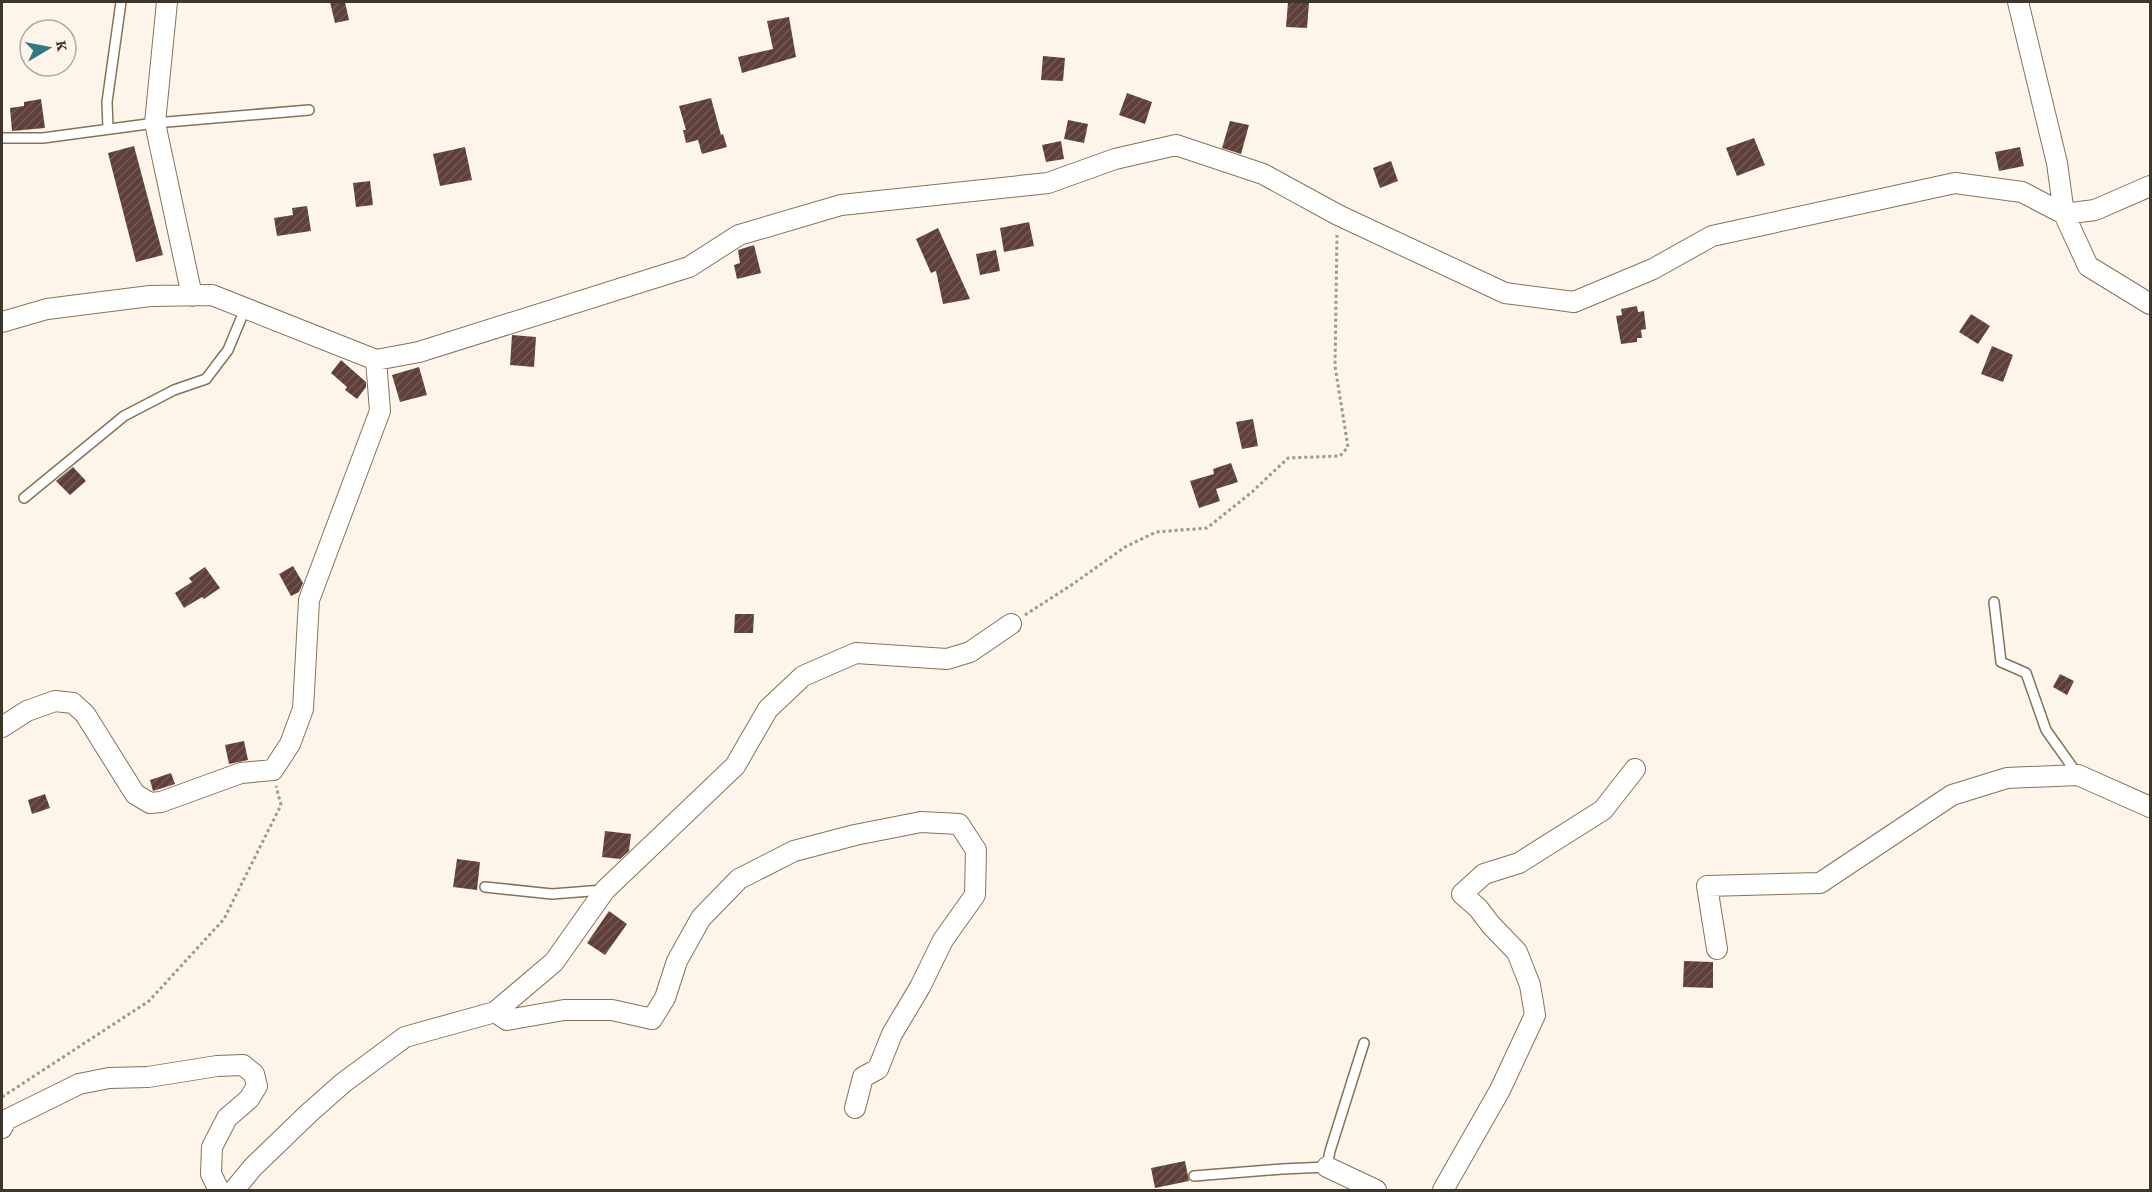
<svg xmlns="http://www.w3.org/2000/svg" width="2152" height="1192" font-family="'Crimson Pro',serif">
<defs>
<pattern id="building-hatch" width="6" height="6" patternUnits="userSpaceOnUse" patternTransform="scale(1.5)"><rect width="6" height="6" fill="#5e4039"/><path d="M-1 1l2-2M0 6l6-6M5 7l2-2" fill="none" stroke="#735a54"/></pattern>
</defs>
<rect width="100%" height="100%" fill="#fef5ea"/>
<path fill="url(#building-hatch)" d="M330 2H345L349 20 335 23Z
M1288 2 1309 3 1307 28 1286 27Z
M789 17 796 57 742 73 738 57 773 49 767 21Z
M1043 56 1065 58 1063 81 1041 80Z
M1127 93 1152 102 1145 124 1119 115Z
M711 98 721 135 723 134 727 147 702 154 698 140 686 143 683 130H686L679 106Z
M41 99 45 128 12 131 10 108 24 106V102Z
M1068 120 1088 124 1084 143 1064 139Z
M1230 121 1249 125 1241 154 1222 148Z
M1754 138 1765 165 1737 176 1726 148Z
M1061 141 1064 159 1046 162 1042 145Z
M134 146 163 255 136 262 108 153Z
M465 147 472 180 440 186 433 154Z
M2020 147 2024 166 1999 171 1995 152Z
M1391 161 1398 181 1380 188 1373 168Z
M370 181 373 205 356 207 353 183Z
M307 206 311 231 277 236 274 218 293 215 292 208Z
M1029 222 1034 246 1004 252 1000 228Z
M938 228 970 299 943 304 936 271 931 273 916 239Z
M754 245 761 273 737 279 734 265 740 263 738 250Z
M996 250 1000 271 980 275 976 254Z
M1637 306 1638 312 1644 311 1646 329 1641 330 1642 338H1637V342L1621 344 1616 316 1622 315 1621 309Z
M1971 314 1990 326 1978 344 1959 332Z
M512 335 536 337 534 367 510 365Z
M1992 346 2013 355 2003 382 1981 374Z
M341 360 366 382V387L357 399 345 390 347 387 331 373Z
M419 367 427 395 400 402 392 375Z
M1253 419 1258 446 1242 449 1236 422Z
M1231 463 1238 482 1216 489 1220 501 1199 508 1190 481 1214 474 1213 469Z
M73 467 86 481 70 495 56 481Z
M293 566 303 583 299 592 291 596 279 574Z
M205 567 220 588 204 599 202 597 184 608 175 593 192 582 189 578Z
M735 614H754L753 633H734Z
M2060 674 2074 681 2067 695 2053 687Z
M244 741 248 760 229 764 225 745Z
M171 773 175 784 153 791 150 780Z
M45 794 50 808 32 814 28 800Z
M605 831 631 834 629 851 620 859 602 857Z
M457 859 480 862 477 890 453 887Z
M609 911 627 924 605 955 587 943Z
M1684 961 1713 962V988L1683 987Z
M1185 1161 1189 1181 1155 1188 1151 1168Z"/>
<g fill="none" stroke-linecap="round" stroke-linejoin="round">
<g stroke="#877259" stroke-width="12">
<path id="lane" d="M108 128 107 102 121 2
M2 138H43L155 123 309 110
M24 498 124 416 174 390 206 379 228 350 245 309
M1994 602 2001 662 2026 673 2046 730 2078 775
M485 887 552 894 603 890
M1194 1176 1282 1169 1327 1167 1330 1151 1364 1043"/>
</g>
<g stroke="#877259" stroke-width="22">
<path id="street" d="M167 2 155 123 192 296
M2018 2 2057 163 2064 214 2088 266 2150 304
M2 322 47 309 150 296 212 295 376 360 419 352 689 267 739 235 841 205 1048 183 1115 159 1176 145 1263 174 1338 215 1505 293 1574 302 1653 269 1712 236 1955 183 2022 192 2064 214 2095 210 2150 186
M2 727 27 711 55 701 73 703 85 714 135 794 150 803 161 802 241 773 273 770 290 744 303 709 309 600 380 411 376 360
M1717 949 1707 886 1820 883 1952 795 2007 778 2078 775 2150 807
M495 1012 507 1020 564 1010H612L652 1019 665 998 677 961 701 918 739 879 794 851 855 835 921 822 959 824 976 850 975 895 943 940 920 987 892 1034 878 1069 863 1077 855 1108
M2 1128 6 1120 79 1084 109 1078 148 1077 217 1066 243 1065 254 1074 257 1086 249 1099 227 1118 212 1147 211 1174 219 1190
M1327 1167 1376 1190
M234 1190 253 1167 309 1113 343 1083 405 1037 495 1012 554 962 605 890 735 766 768 709 803 676 856 653 947 659 970 652 1011 624
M1443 1190 1500 1090 1535 1015 1530 985 1517 952 1491 925 1478 908 1462 894 1484 874 1519 863 1603 810 1635 769"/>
</g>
<path stroke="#a0978c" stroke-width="3" stroke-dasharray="3 3" stroke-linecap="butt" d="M1025 615 1073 584 1125 547 1156 532 1207 528 1252 492 1288 458 1340 456 1348 447 1335 366 1337 235
M2 1097 149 1001 224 919 281 805 276 786"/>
<use href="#lane" stroke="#fff" stroke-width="9"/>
<use href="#street" stroke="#fff" stroke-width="20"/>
</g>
<rect width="2152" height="1192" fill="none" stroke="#3f362b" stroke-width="6"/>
<g transform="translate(48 48) rotate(80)"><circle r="28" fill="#fef5ea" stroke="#b2a99e" stroke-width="1.5"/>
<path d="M0-4.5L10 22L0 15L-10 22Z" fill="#327984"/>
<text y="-9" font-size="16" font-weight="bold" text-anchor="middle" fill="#3f362b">K</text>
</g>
</svg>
